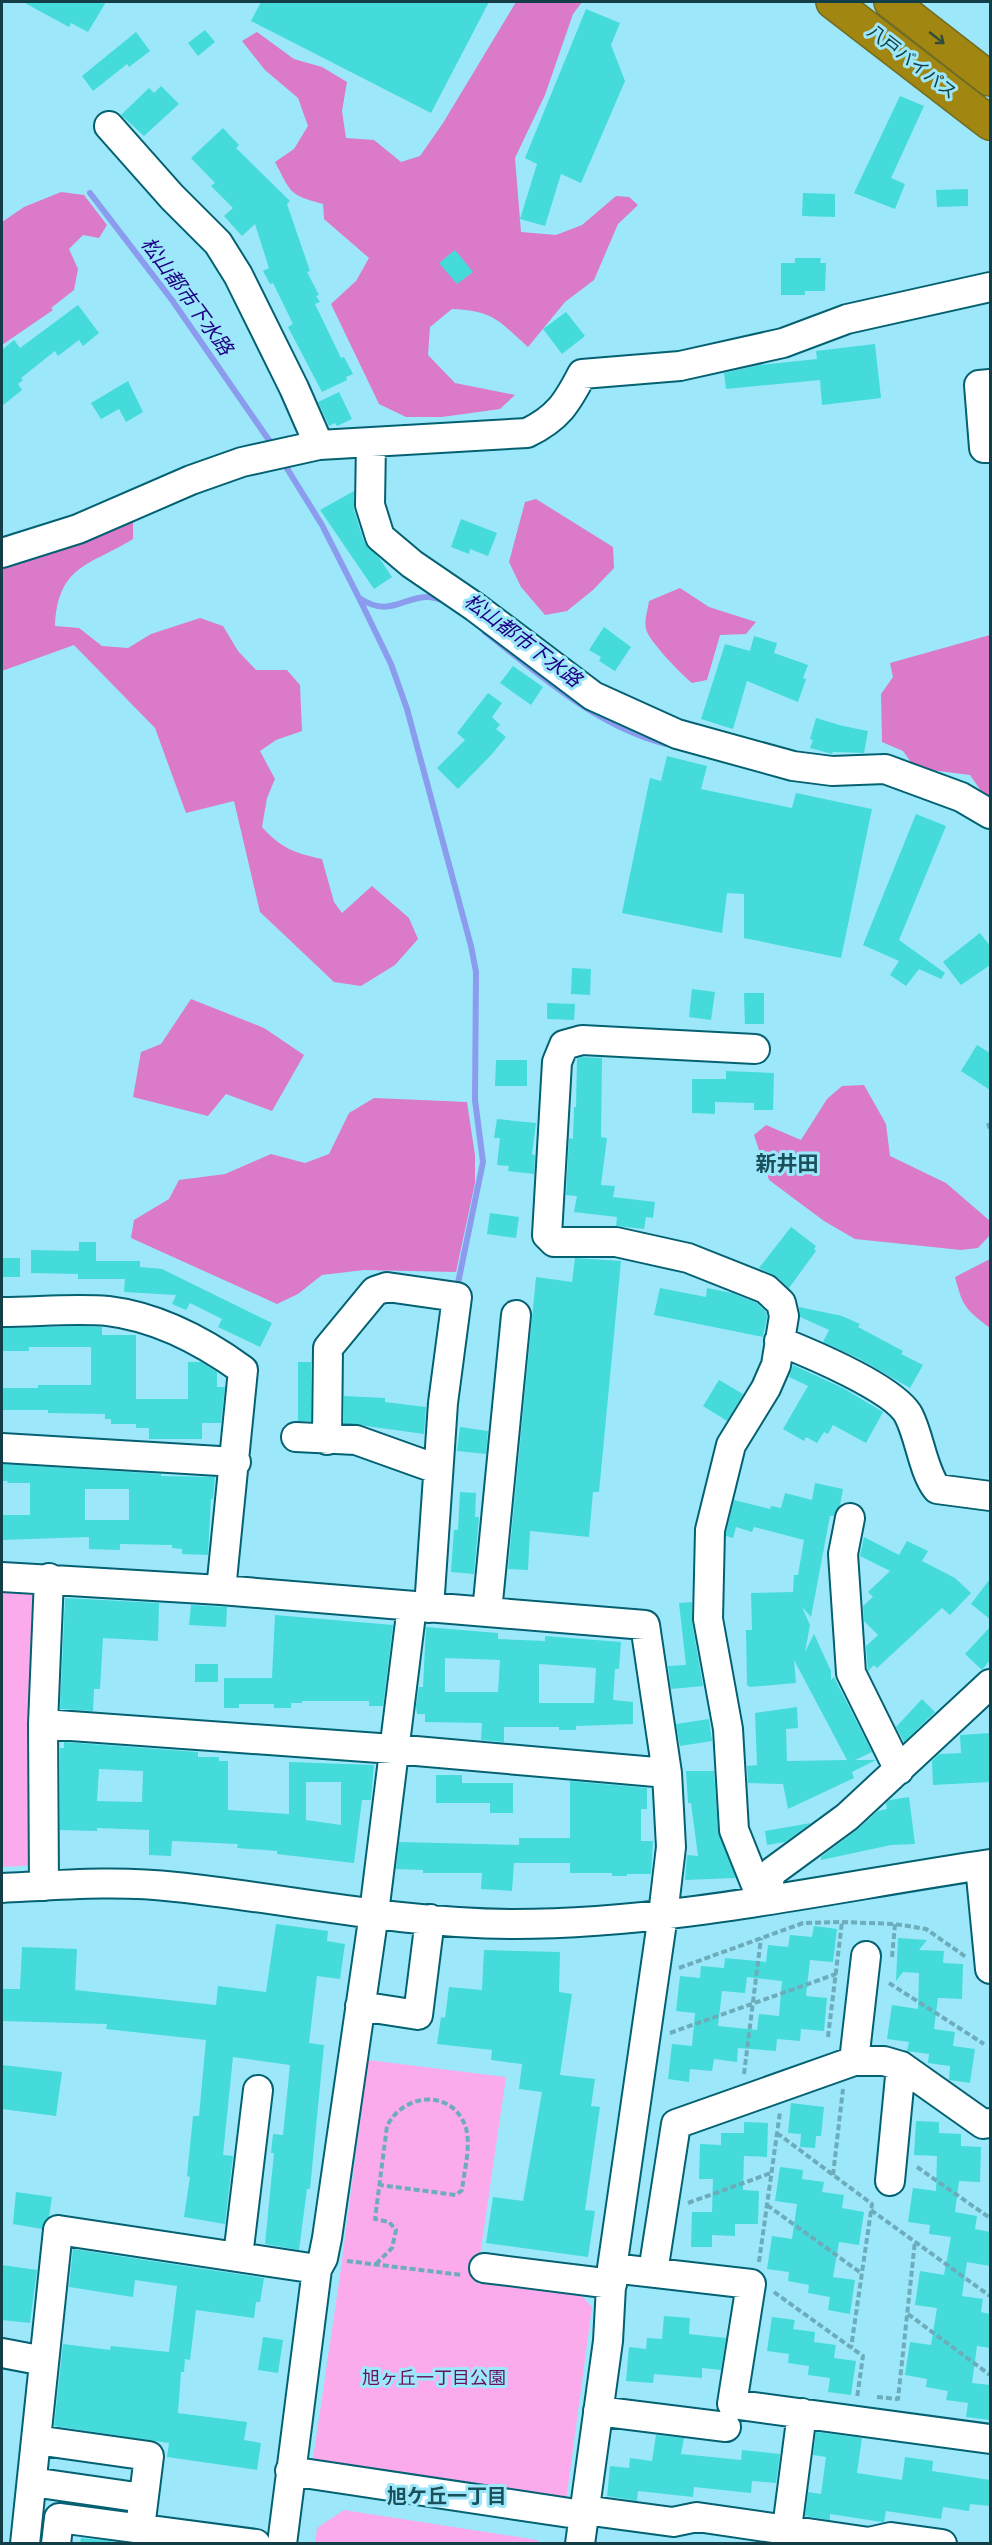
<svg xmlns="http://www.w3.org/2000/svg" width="992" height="2545" font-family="'DejaVu Sans','Noto Sans JP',sans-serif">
<rect width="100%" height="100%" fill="#9ce8fa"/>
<path fill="#fbabeb" d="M2 1588H34L36 1865 2 1867Z
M368 2060 506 2077 476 2283 581 2295 592 2307 566 2501 312 2466 341 2268Z
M344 2510 538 2540V2543H315L317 2528Z"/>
<path fill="#da7ac9" d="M516 2H582L573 14 545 95 515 158 521 232 556 235 582 225 616 196 629 197 638 205 618 224 594 280 565 302 528 347C498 320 494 311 452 309L430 327 428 355 455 383 515 395 500 409 442 417H406L379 404 331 304 356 281 369 258 324 219 323 204C288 195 291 192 275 162L294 149 308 126 298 98 265 70 242 41 257 32 294 59 322 67 347 82 342 111 346 138 374 140 401 162 420 156 443 123Z
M61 192 84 195 107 225 99 238 83 235 69 249 78 269 74 290 51 308 53 310 2 345V222L24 207Z
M536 499 613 547 614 568 593 590 567 611 545 615 521 587 509 562 525 502Z
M124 517 133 521V539C89 566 58 565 55 626L79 628 102 646 128 648 151 634 200 618 223 626 238 651 256 670H287L300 685 302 731 276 740 260 751 275 779 267 798 262 827C281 848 294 853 322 859L334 902 342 913 372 886 409 918 418 939 395 965 361 986 334 982 260 912 234 801 186 813 155 728 74 645 2 671V563Z
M680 588 709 607 756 622 746 634 720 635 707 680 692 683C682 675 648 640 646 629 644 621 648 609 649 601Z
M990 635V804L970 775 915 768 903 751 882 742 881 694 893 677 890 663Z
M191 999 264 1028 304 1055 272 1111 226 1094 208 1116 133 1097 141 1052 161 1044Z
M864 1085 886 1124 890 1156 946 1183 990 1221V1235L978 1248 961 1250 855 1239 824 1221 769 1180 754 1135 766 1125 801 1140 827 1099 842 1086Z
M374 1098 467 1102 475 1155V1183L456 1272 364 1270 322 1275 298 1294 277 1304 131 1238 134 1220 169 1199 179 1180 225 1174 271 1154 305 1163 329 1154 349 1113Z
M990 1259V1328C966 1309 963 1308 955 1277Z"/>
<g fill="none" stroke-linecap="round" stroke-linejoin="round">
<path stroke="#8b9cef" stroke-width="6" d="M90 193 172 300 273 446
M283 462 322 525 359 598C397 623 409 584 446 602
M360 600 391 664 407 709 471 946 476 972 475 1100 483 1162 457 1288
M485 632C540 675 596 726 666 744"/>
</g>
<path fill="#44dbda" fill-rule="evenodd" d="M23 2H106L88 32 71 23 69 27Z
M261 2H489L431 113 251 21Z
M586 9 620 23 611 45 625 81 581 183 561 174 545 226 520 219 537 164 525 158Z
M205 30 215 42 198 56 188 43Z
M136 32 150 51 129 67 127 64 93 91 82 76Z
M161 86 179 104 144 136 121 115 149 88 154 93Z
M900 96 924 106 891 178 905 184 895 209 854 193Z
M223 128 239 145 236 148 290 201 287 204 310 271 307 272 319 295 316 296 320 302 315 304 341 358 344 357 353 374 346 377 347 380 322 392 288 327 293 324 273 283 270 284 263 271 269 268 255 224 242 236 224 216 233 208 211 186 215 183 191 158Z
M968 189V206L937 207 936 190Z
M803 193 835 194V217L802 216Z
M455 250 473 272 457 284 439 263Z
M795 258H821L820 263H826L825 291H805V295H781V263H795Z
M78 305 99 333 83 346 79 340 58 356 55 351 21 378 23 380 18 384 22 390 2 406V350L14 340 20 348Z
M566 312 585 336 562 354 543 329Z
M875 344 881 398 822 405 820 380 726 389 724 373 760 365 817 359 816 351Z
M128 381 143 412 126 422 119 409 101 419 91 403Z
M339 392 352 419 337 426 335 423 329 426 318 402Z
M354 491V510L364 542 380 559 392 577 374 589 320 510Z
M461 519 497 533 488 556 470 549 469 554 451 547Z
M604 627 631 647 615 671 599 661 601 657 589 650Z
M754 636 777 643 774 653 808 665 803 678 806 679 798 702 747 681 733 729 701 719 725 644 750 651Z
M513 666 543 687 531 705 500 683Z
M488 693 502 703 492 717 500 725 496 729 506 737 492 754 458 789 437 768 465 740 457 733Z
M816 718 843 726 868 731 864 753 833 752 832 754 810 748 813 740 810 739Z
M667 756 707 766 701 789 792 808 796 793 872 809 841 958 744 938V894L727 893 722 933 622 913 650 778 661 781Z
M916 814 946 826 899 940 945 973 941 979 919 969 906 986 890 975 899 961 863 945Z
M980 933 990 946V965L961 985 943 962Z
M572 968 591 969 590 995 571 994Z
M692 989 715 992 711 1020 689 1017Z
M744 993H764V1024H745Z
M547 1003 575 1004 574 1020 547 1019Z
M977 1045 990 1053V1090L961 1071Z
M581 1057 602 1058 601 1137 607 1138 601 1185 615 1186 613 1197 655 1202 653 1218 646 1217 644 1229 616 1226 617 1217 574 1212 577 1196 566 1195 569 1138 573 1139 574 1107H576L577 1059Z
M496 1060H527V1086H495Z
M726 1071 774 1073 773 1110H754V1103L715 1102V1114L692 1113V1079H726Z
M497 1119 536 1123 532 1154 535 1155 534 1174 508 1171 509 1166 497 1165 500 1138H494Z
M490 1213 519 1217 516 1238 487 1234Z
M791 1227 816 1246 814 1249 816 1251 789 1288 777 1277 759 1268Z
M79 1242H96V1261H140V1267L162 1269 272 1323 260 1347 218 1327 222 1319 190 1303 186 1310 172 1304 176 1295 124 1292 125 1279H78V1274L31 1273V1250L79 1251Z
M2 1258H20V1277H2Z
M575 1258 621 1261 599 1492H593L589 1537 530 1531 528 1570 508 1569 536 1277 572 1282Z
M660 1288 706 1297 707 1288 732 1293 757 1303 766 1312 767 1317 763 1337 654 1315Z
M799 1307 842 1316 860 1324 858 1327 903 1351 901 1354 923 1365 910 1388 858 1358 823 1342 829 1330 800 1317Z
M82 1326 102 1327V1335H136V1399H188V1362H201L217 1372V1387H225L221 1423H202V1439H149V1428H136V1424H111V1419H105V1414L48 1413V1410H2V1388H38V1385H91V1347H29V1351H2V1328Z
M298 1362H311V1421H298Z
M793 1365 843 1388 883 1412 866 1443 833 1425 828 1434 824 1432 817 1443 806 1437 804 1441 783 1429 808 1386 789 1377Z
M719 1380 743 1394 727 1421 703 1406Z
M344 1396 385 1398V1402L426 1407 424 1434 344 1423Z
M460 1427 488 1431 486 1454 457 1451Z
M2 1464 161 1474V1476L215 1477 213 1499H211L208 1555 182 1554V1549L172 1548V1545L120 1544V1550L89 1549V1537L2 1540V1515H30V1483H7L8 1481H2ZM85 1489H129V1520H85Z
M815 1483 843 1489 840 1505 834 1516H830L811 1617 802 1607 810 1625 805 1652 814 1634 831 1671V1680L834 1677 872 1752 855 1760H876L852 1772 854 1778 788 1809 783 1784 748 1783 747 1766 757 1765 755 1713 797 1707 798 1728 786 1729 787 1761 847 1760 794 1660 796 1683 750 1687 747 1685 746 1630H752L751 1593 793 1592 794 1575H798L804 1540 754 1527 752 1532 736 1527 733 1538 726 1536V1532L734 1500 770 1509 771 1506 781 1508 785 1493 812 1500Z
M460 1492 476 1493 475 1517H479L474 1574 451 1572 454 1530H458Z
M864 1537 899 1555 907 1541 928 1551 922 1561 955 1578 971 1593 950 1615 942 1608 877 1668 874 1665 868 1671 866 1646 878 1635 864 1621 863 1606 873 1597 868 1592 890 1571 860 1556Z
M990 1579V1619L971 1604Z
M65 1598 159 1603 158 1641 103 1638 100 1689H94L93 1711 60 1709Z
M692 1602V1622L703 1686 671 1689 668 1666 686 1665 679 1603Z
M191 1605 227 1607 226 1627 189 1625Z
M275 1615 393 1625 383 1706H369V1701H302V1703H291V1708H274V1704H239V1708H224V1678H272Z
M426 1627 498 1633V1639L545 1641V1636L621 1642 619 1669H615L613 1700 633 1702V1724L576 1726V1730H559V1727H504V1742L481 1740 482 1723 425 1722V1714H417L416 1706 419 1687H423ZM445 1658 500 1660 498 1692H445ZM539 1664 596 1668 594 1703H539Z
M990 1627V1660L982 1670 965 1654Z
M195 1664H218V1682H195Z
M922 1699 935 1712 904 1742 896 1727Z
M709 1719 712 1741 680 1746 676 1724Z
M990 1733V1782L933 1785 932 1761 939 1754 961 1753 960 1735Z
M64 1742 198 1752V1757H219V1761H228V1810L289 1814V1762L374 1765 371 1800H362L354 1863 277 1854V1851L237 1848 238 1844 172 1841 171 1856 149 1855V1830L97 1828V1831L60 1830V1748H64ZM99 1769 143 1771 142 1802 97 1801ZM306 1782H341V1825L306 1820Z
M686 1771H714L718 1831 736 1878 685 1880 687 1855 698 1856 691 1803H688Z
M436 1775H462V1783H513V1813H490V1803H436Z
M570 1781 647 1788V1809H641V1841H653L651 1874H627V1876H612V1873H570V1863H514L512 1891 481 1889 482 1873H423V1870L396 1869 399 1842 519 1845V1838H570Z
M909 1797 915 1844 891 1845 821 1860V1857L857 1830 878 1811 887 1809 886 1803 890 1800Z
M811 1823 785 1842 767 1845 765 1831Z
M276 1924 328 1931 327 1941 345 1944 340 1979 317 1976 309 2043 324 2045 310 2189H307L299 2250 265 2244 274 2153H271L273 2134 283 2135 290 2065 233 2057 223 2155 233 2156 225 2224 184 2217 190 2177 187 2176 193 2116H199L206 2040 106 2029 107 2024 2 2021V1989H20L22 1947 77 1949 75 1990 216 2005 218 1986 266 1992Z
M814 1926 837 1929 833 1962 810 1960 806 1996 827 1998 824 2031 801 2029 800 2041 777 2039 776 2051 738 2048 737 2062 714 2059 712 2071 690 2069 689 2082 668 2079 672 2044 692 2046 695 2013 676 2011 680 1976 700 1978 701 1966 724 1968 725 1958 766 1962 768 1945 788 1947 790 1935 812 1937ZM747 1977 782 1981 779 2016 759 2014 757 2030 718 2026 722 1991 745 1993Z
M898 1938 927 1940 919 1950 944 1951 943 1963 963 1964 962 1999 938 1998 934 2029 955 2032 953 2046 975 2049 970 2083 949 2080 950 2066 928 2063 929 2054 907 2051 909 2042 887 2039 892 2005 918 2009 919 1973 903 1972 896 1981Z
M484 1950 560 1952 559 1992 572 1994 560 2075 595 2079 591 2106 600 2107 585 2210 595 2211 588 2257 486 2243 493 2197 523 2201 542 2092 519 2089 522 2064 491 2060 492 2050 437 2044 441 2017 445 2018 449 1987 482 1990Z
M2 2065 62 2072 56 2116 2 2109Z
M791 2103 824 2107 821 2136H816L815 2148 800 2147 801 2134 788 2133Z
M916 2121 939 2122V2133L961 2134V2146L981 2147 980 2182 959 2181 955 2212 977 2216 975 2229 990 2232V2266L967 2262 962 2296 983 2299 981 2312 990 2314V2348L977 2346 972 2383 990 2385 989 2420 966 2417 968 2403 946 2400 948 2391 926 2387 927 2379 905 2375 910 2342 931 2345 937 2308 915 2305 920 2271 944 2275 951 2237 929 2234 930 2225 908 2222 913 2188 936 2191 937 2156 914 2155Z
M744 2122 768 2123 767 2157 744 2156 743 2190 759 2191 758 2224H735V2236L712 2235V2247H691L692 2212H712L713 2179H699L700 2144 721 2145V2133H744Z
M780 2167 803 2170 802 2179 824 2182 822 2192 844 2195 842 2208 864 2212 859 2245 839 2242 833 2277 855 2280 850 2314 828 2310 830 2297 808 2293 809 2285 788 2281 789 2272 767 2269 772 2236 792 2239 797 2204 775 2201Z
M16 2192 52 2197 49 2217 42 2229 13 2224Z
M73 2249 264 2278 260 2302H256L254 2318 196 2310 190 2360 185 2359 184 2372H181L178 2413 247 2422 244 2440 261 2443 257 2470 167 2457 169 2443 54 2426 63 2344 110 2350 111 2346 169 2352 177 2286 135 2280 133 2297 69 2287Z
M2 2265 37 2270 30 2323 2 2320Z
M664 2316 690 2318 689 2334 726 2338 721 2370 702 2368V2378L654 2374 653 2383 626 2381 629 2347 646 2349 647 2338 662 2339Z
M772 2317 795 2320 793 2329 815 2332 814 2342 836 2345 834 2358 856 2361 851 2395 828 2392 830 2378 808 2375 809 2366 788 2363 789 2354 767 2351Z
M263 2337 283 2340 278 2373 258 2370Z
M816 2432 862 2438 857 2473 902 2480 905 2457 933 2461 932 2471 990 2480V2506L970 2504 969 2511 943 2507 941 2519 886 2511 884 2522H882L830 2514V2520L805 2516 808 2492 821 2494 826 2457 813 2455Z
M656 2435 684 2438 681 2454 741 2460 742 2450 780 2454 776 2483 752 2481 751 2493 694 2487 693 2497 638 2491 637 2501 607 2496 610 2466 629 2468 630 2458 652 2461Z
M81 2538 111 2541V2544H80Z"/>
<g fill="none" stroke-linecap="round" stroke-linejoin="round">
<g stroke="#046171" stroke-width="32">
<path id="minor" d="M109 126 172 197 218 243 238 275 294 388 319 445
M990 384 979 385 984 448H990
M371 442 370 505 380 537 412 564 475 607 593 696 677 734 793 766 832 771 885 769 961 797 990 814
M2 553 78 529 191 480 242 462 319 445 527 433C558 418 567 403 582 374L680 366 783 343 847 319 990 287
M755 1049 582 1040 564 1045 557 1062 547 1235 554 1242H616L688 1258 766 1289 781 1303 784 1316 776 1365 766 1388 731 1445 710 1530 708 1619 728 1729 734 1830 762 1900 772 1872 847 1817 990 1684
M2 1312C36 1312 74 1308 108 1311 158 1317 203 1341 243 1370L221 1590
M779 1341C809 1353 896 1389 909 1416 920 1438 923 1471 937 1489L990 1496
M296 1437 356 1440 437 1469
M327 1440 328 1348 375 1291 387 1287 457 1297 443 1403 429 1608
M2 1448 236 1462
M850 1518 843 1554 851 1673 899 1770
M2 1577 221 1590 645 1625 667 1773 671 1847 663 1915 612 2268 608 2341 580 2544
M487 1612 516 1315
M43 1724 393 1749 667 1773
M980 1866 990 1969
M44 1886 43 1724 49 1578
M2 1888C60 1885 118 1880 176 1887 289 1899 401 1924 514 1924 674 1924 833 1887 990 1864
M360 2006 418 2015 430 1919
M854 2061 866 1956
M890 2181 901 2066
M238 2256 258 2090
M484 2268 612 2284
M612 2268 751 2284 732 2404 990 2439
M653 2272 676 2124 854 2061H884L901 2066 983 2124 990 2123
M2 2353 44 2361
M598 2411 726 2427
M36 2440 149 2456 140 2528
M290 2471 583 2515
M32 2482 143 2498
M584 2510 673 2522 697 2517 869 2542 891 2537 942 2544
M25 2544 58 2230 317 2269
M56 2544 59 2518 256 2544
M282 2544 317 2269 323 2258 327 2238 374 1913 412 1606
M785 2544 802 2413"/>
</g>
<g stroke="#6f6d24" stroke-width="36">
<path id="highway" d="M833 2 990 123
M891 2 990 79"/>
</g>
<path stroke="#6cacbb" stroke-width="4" stroke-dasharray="6 3" stroke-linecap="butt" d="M988 1123 990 1129
M892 1957 895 1924
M679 1968 803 1923 842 1922 895 1924 926 1929 966 1957
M889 1983 984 2044
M670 2033 836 1974
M828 2037 842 1922
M744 2074 761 1938
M777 2133 872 2204 851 2348
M917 2167 990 2218
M833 2175 843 2089
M688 2203 771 2173
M767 2205 861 2273
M871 2210 990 2296
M347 2261 462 2275
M759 2262 780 2112
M376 2264 392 2248 396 2230 389 2222 375 2219 387 2126C403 2094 450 2088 465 2125 472 2144 464 2170 462 2190L456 2195 380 2185
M774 2292 863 2356 857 2398
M908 2314 990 2375
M877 2397 898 2399 915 2241"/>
<use href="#minor" stroke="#fff" stroke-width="28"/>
<use href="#highway" stroke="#a18611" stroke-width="33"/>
</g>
<defs><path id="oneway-shaft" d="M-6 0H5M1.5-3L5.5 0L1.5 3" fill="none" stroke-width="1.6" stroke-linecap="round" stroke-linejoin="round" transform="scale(1.5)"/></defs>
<use stroke="#2f4c3c" href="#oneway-shaft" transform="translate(937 38) rotate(38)"/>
<g text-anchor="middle" stroke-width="6" stroke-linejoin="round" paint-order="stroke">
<g font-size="18" fill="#133e47" stroke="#9ce8fa">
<text transform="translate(912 62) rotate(38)" y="6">八戸バイパス</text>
</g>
<g font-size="18" fill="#69115e" stroke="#9ce8fa">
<text x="434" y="2384">旭ヶ丘一丁目公園</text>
</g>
<g font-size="20" font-style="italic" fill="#1d0084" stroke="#9ce8fa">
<text transform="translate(187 296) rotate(54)" y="7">松山都市下水路</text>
<text transform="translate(523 640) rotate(37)" y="7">松山都市下水路</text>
</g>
<g font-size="20" font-weight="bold" fill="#1a505c" stroke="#9ce8fa">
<text x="447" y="2503">旭ケ丘一丁目</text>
</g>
<g font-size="21" font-weight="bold" fill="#1a505c" stroke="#9ce8fa">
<text x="787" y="1171">新井田</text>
</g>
</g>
<rect width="992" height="2545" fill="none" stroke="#133e47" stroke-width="6"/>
</svg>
